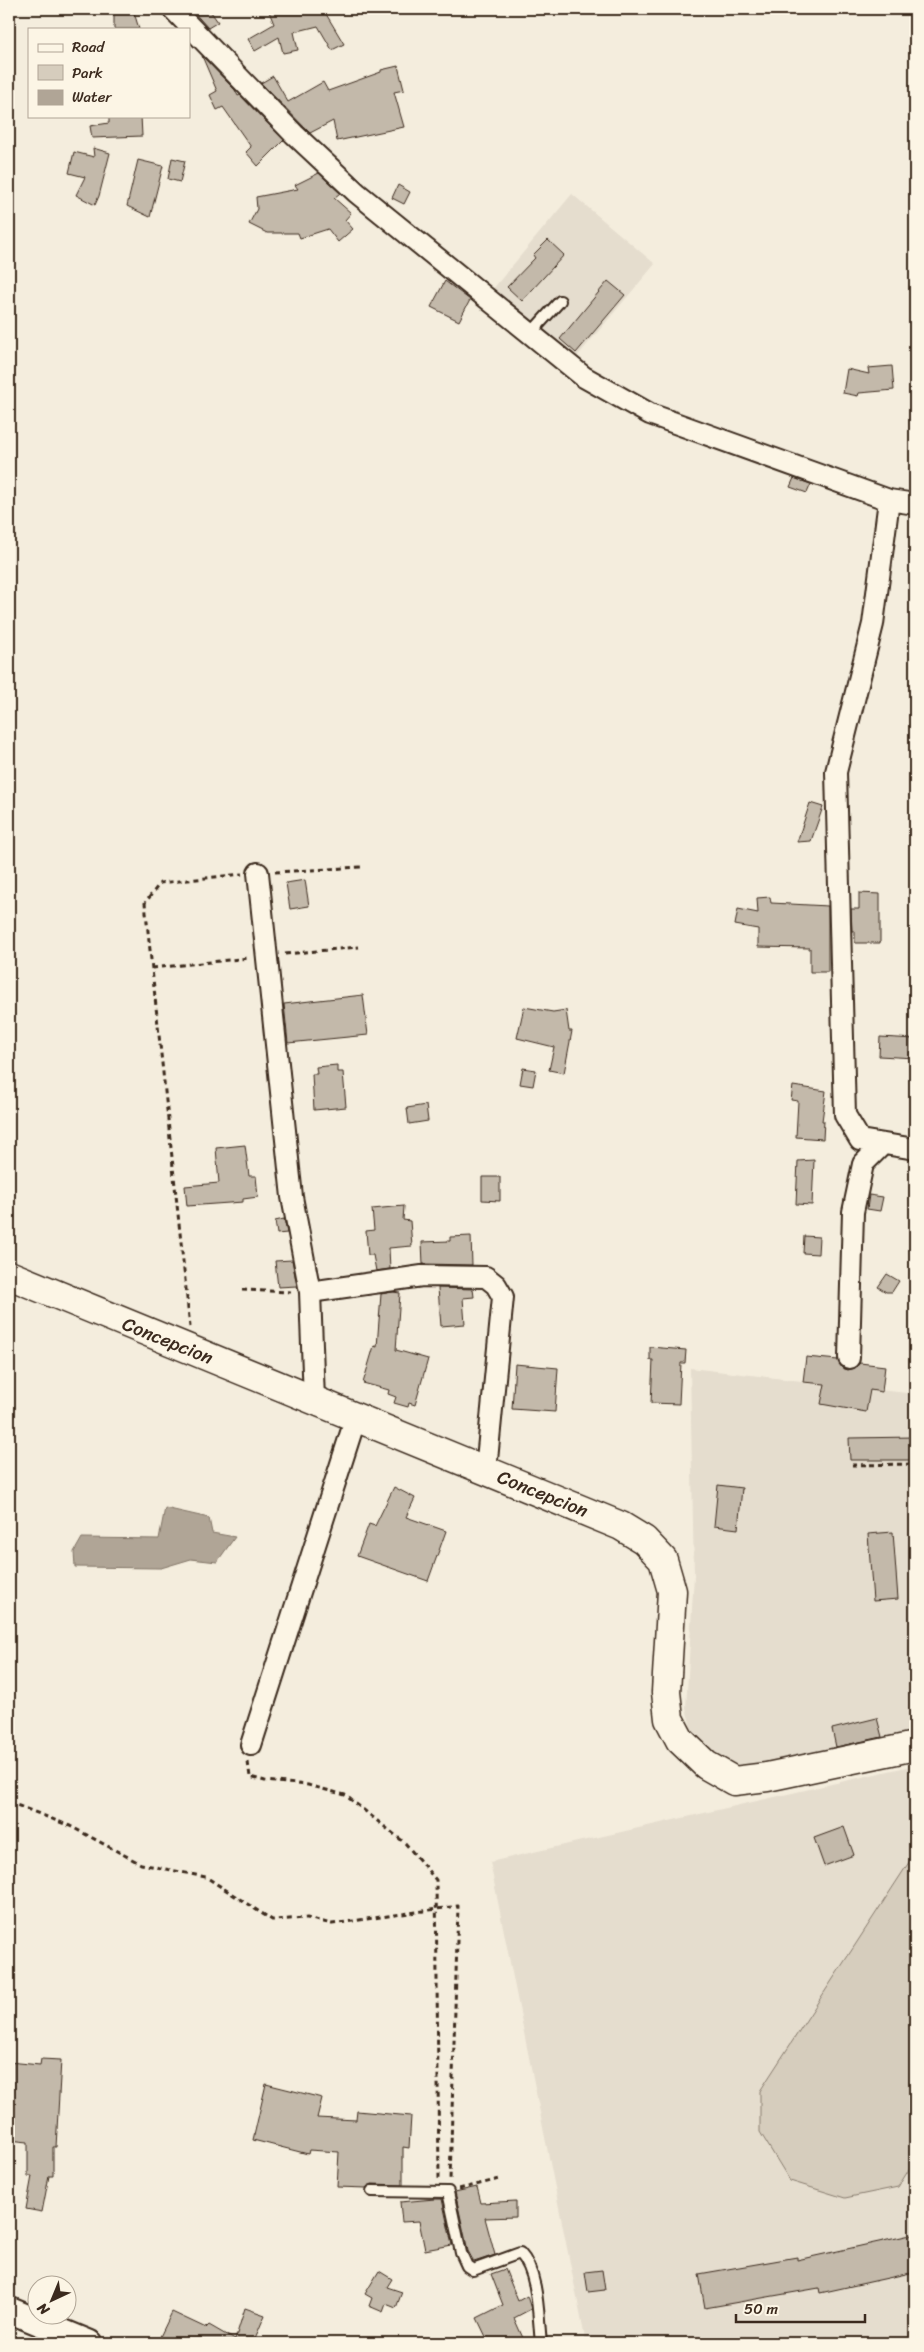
<svg xmlns="http://www.w3.org/2000/svg" width="924" height="2352" font-family="Sriracha,sans-serif">
<rect width="100%" height="100%" fill="#f4eddd"/>
<filter id="ink" filterUnits="userSpaceOnUse"><feTurbulence type="fractalNoise" baseFrequency=".02" numOctaves="2"/><feDisplacementMap in="SourceGraphic" scale="10" xChannelSelector="R" yChannelSelector="G"/><feConvolveMatrix kernelMatrix="1 2 1 2 8 2 1 2 1" color-interpolation-filters="sRGB"/></filter>
<g filter="url(#ink)">
<path fill="#e5ddce" d="M572 194 655 264 575 359 492 290Z
M690 1368 915 1394V1735L750 1770 708 1756 693 1735 686 1708 694 1575Z
M915 1765V2343H586L490 1862Z"/>
<path fill="#d6cdbd" stroke="#887c6e" d="M915 1853V2160L898 2187 845 2198 790 2181 760 2132V2091Z"/>
<path fill="#b0a596" stroke="#817466" d="M165 1508 209 1518 212 1533 235 1537 217 1562 191 1559 161 1568 75 1567 74 1552 82 1538 159 1539Z"/>
<path fill="#c3b9aa" stroke="#3b2a1e" d="M114 9H133L139 29H114Z
M191 9H209L218 22 208 28Z
M268 9H323L344 44 332 50 318 26 294 32 298 50 283 53 279 37 255 51 248 39 274 24Z
M202 56 235 90 238 96 240 95 284 140 258 166 246 152 251 147 223 107 217 110 210 95 217 91Z
M398 66 404 90 394 92 404 127 337 141 333 121 310 133 261 83 273 76 288 102 323 82 328 91 381 72V70Z
M109 116H141L142 136 92 138 90 126 109 123Z
M93 148 110 153 99 196 95 205 76 195 85 177 69 173 74 152 94 157Z
M172 158 185 161 180 182 168 179Z
M138 160 163 166 150 217 127 206Z
M319 173 340 193 334 198 351 213 345 220 353 229 338 242 328 229 300 238 298 233H267L249 224 257 209 256 197 298 189 295 185Z
M398 185 410 192 404 204 392 198Z
M548 240 564 255 522 301 507 287 535 258 533 255Z
M445 281 470 300 459 321 431 307Z
M608 281 625 295 576 353 560 339Z
M892 366 894 390 859 393 858 396 843 393 847 369 869 374 868 368Z
M794 478 811 484 807 493 790 487Z
M810 803 823 807 811 841 797 842Z
M305 880 309 906 290 909 286 883Z
M859 893 880 894V943H855V931H852L851 909H859Z
M770 897 771 903 828 906V972H810V948L758 947V929L735 925 738 909 758 913 757 898Z
M363 995 368 1035 288 1043 284 1004Z
M524 1007 553 1012 566 1010 569 1031H572L564 1073 549 1070 554 1047 517 1038Z
M880 1037 915 1039V1058L879 1056Z
M337 1065V1072H343L346 1107 314 1110 312 1074H317L316 1067Z
M523 1068 536 1070 533 1086 520 1084Z
M793 1086 826 1091 822 1121H824L823 1139 796 1137 798 1101 791 1100Z
M426 1105 428 1121 409 1124 407 1108Z
M245 1145 249 1176H256L258 1197 243 1199V1202L187 1206 185 1186 219 1183 216 1148Z
M814 1160 812 1205 796 1204 798 1161Z
M482 1177H500V1201L482 1200Z
M869 1195 883 1197 880 1211 867 1209Z
M404 1206 403 1220 410 1221 412 1246 389 1248 390 1269 376 1271 373 1255H368L366 1231 374 1230 372 1209Z
M284 1219 287 1233 277 1234 275 1221Z
M471 1236 472 1265 423 1264 422 1242 450 1241V1237Z
M804 1236 819 1237 818 1254 803 1253Z
M292 1260 297 1286 278 1287 275 1261Z
M887 1274 899 1281 892 1292H886L878 1287Z
M438 1288 473 1289 474 1297 463 1298 465 1324 441 1326Z
M393 1292 400 1293 396 1350 428 1359 415 1405 409 1403 408 1407 394 1403 396 1397 388 1394 389 1390 363 1383 374 1346 377 1347 381 1294Z
M650 1347 686 1350 685 1363H681L679 1404 651 1403 653 1360H650Z
M806 1357 838 1360 842 1368 848 1370 855 1368 860 1363 885 1366 882 1392 870 1390 866 1412 821 1404 825 1384 803 1382Z
M515 1364 558 1368 555 1412 512 1409Z
M915 1437V1460H850L849 1438Z
M718 1485 742 1488 738 1529 714 1526Z
M394 1487 415 1498 406 1517 446 1531 428 1581 357 1556 369 1524 375 1526Z
M893 1532 898 1599 873 1601 868 1534Z
M877 1718 882 1737 836 1747 832 1729Z
M844 1827 854 1855 824 1866 814 1838Z
M41 2059 61 2060 56 2147H53V2176H49L42 2212 26 2209 32 2176H28V2142L9 2140V2062L40 2065Z
M266 2084 322 2098 317 2118 356 2120 357 2111 411 2116 409 2148 403 2147V2185L372 2184 366 2188 337 2187 339 2152 309 2150 308 2154 253 2140Z
M477 2187 481 2203 516 2201V2217L485 2218 495 2255 474 2262 468 2251 455 2192Z
M435 2199H442L452 2245 425 2250 419 2221 402 2222 400 2202Z
M915 2234V2272L820 2293 819 2288 705 2308 699 2274 797 2257V2260Z
M505 2269 518 2301 527 2296 531 2309 514 2318 523 2338 512 2343H489L477 2318 503 2305 491 2274Z
M602 2270 605 2290 588 2292 585 2272Z
M379 2271 392 2279 387 2287 402 2292 396 2308 386 2304 383 2312 369 2306 372 2298 365 2294Z
M245 2308 265 2315 253 2343H157L172 2312 206 2328 209 2325 235 2340Z"/>
<g fill="none" stroke-linecap="round" stroke-linejoin="round">
<g stroke="#3b2a1e" stroke-width="14">
<path id="service" d="M531 333 560 301
M372 2191 448 2192 461 2253 467 2266 473 2270 520 2253C539 2273 538 2317 541 2343"/>
</g>
<g stroke="#3b2a1e" stroke-width="24">
<path id="minor" d="M173 9 294 134 357 193 584 377 650 414 889 500 915 504
M889 500 873 624 836 772 845 1115 860 1140 915 1149
M258 873 292 1197 310 1292 314 1400
M310 1292 422 1276 486 1277 496 1285 503 1297 486 1470
M849 1358 853 1212 863 1164 883 1144
M251 1745 356 1417"/>
</g>
<g stroke="#3b2a1e" stroke-width="29">
<path id="tertiary" d="M9 2310 89 2343"/>
</g>
<g stroke="#3b2a1e" stroke-width="31">
<path id="secondary" d="M9 1275 621 1526 644 1540 663 1560 672 1591 666 1692 669 1719 680 1740 706 1765 734 1781 767 1777 915 1746"/>
</g>
<path stroke="#3b2a1e" stroke-width="3" stroke-dasharray="5 4" stroke-linecap="butt" d="M275 872 362 867
M285 954 359 947
M152 968 249 958
M242 1290 291 1292
M190 1327 145 903 160 883 242 874
M852 1465 915 1464
M248 1762 250 1777 265 1781 308 1785 345 1795 405 1843 436 1880 439 2179
M9 1802 70 1826 141 1864 206 1877 272 1920 307 1918 332 1924 458 1906 450 2180
M459 2189 500 2179"/>
<use href="#service" stroke="#fcf5e5" stroke-width="10"/>
<use href="#minor" stroke="#fcf5e5" stroke-width="20"/>
<use href="#tertiary" stroke="#fcf5e5" stroke-width="25"/>
<use href="#secondary" stroke="#fcf5e5" stroke-width="28"/>
</g>
</g>
<g text-anchor="middle" stroke-width="5" stroke-linejoin="round" paint-order="stroke">
<g font-size="19" fill="#3b2a1e" stroke="#fcf5e5">
<text transform="translate(168 1340) rotate(22)" y="7">Concepcion</text>
<text transform="translate(543 1493) rotate(22)" y="7">Concepcion</text>
</g>
</g>
<rect width="924" height="2352" fill="none" stroke="#fcf5e5" stroke-width="30"/>
<rect x="15" y="15" width="894" height="2322" fill="none" stroke="#3b2a1e" stroke-width="2" filter="url(#ink)"/>
<rect x="28" y="28" width="162" height="90" fill="#fcf5e5" stroke="#afa495"/>
<rect x="38" y="44" width="25" height="8" fill="#fcf5e5" stroke="#afa495"/>
<text x="72" y="52" font-size="15" fill="#3b2a1e">Road</text>
<rect x="38" y="65" width="25" height="15" fill="#d6cdbd" stroke="#afa495"/>
<text x="72" y="78" font-size="15" fill="#3b2a1e">Park</text>
<rect x="38" y="90" width="25" height="15" fill="#b0a596" stroke="#afa495"/>
<text x="72" y="102" font-size="15" fill="#3b2a1e">Water</text>
<g transform="translate(52 2300) rotate(224)"><circle r="24" fill="#fcf5e5" stroke="#afa495"/>
<path d="M0-4L9 19L0 12L-9 19Z" fill="#3b2a1e"/>
<text y="-8" font-size="14" font-weight="bold" text-anchor="middle" fill="#3b2a1e">N</text>
</g>
<path d="M736 2314v8h129v-8" fill="none" stroke="#3b2a1e" stroke-width="2.5"/>
<text x="744" y="2314" font-size="15" fill="#3b2a1e" stroke="#fcf5e5" stroke-width="4" paint-order="stroke">50 m</text>
</svg>
